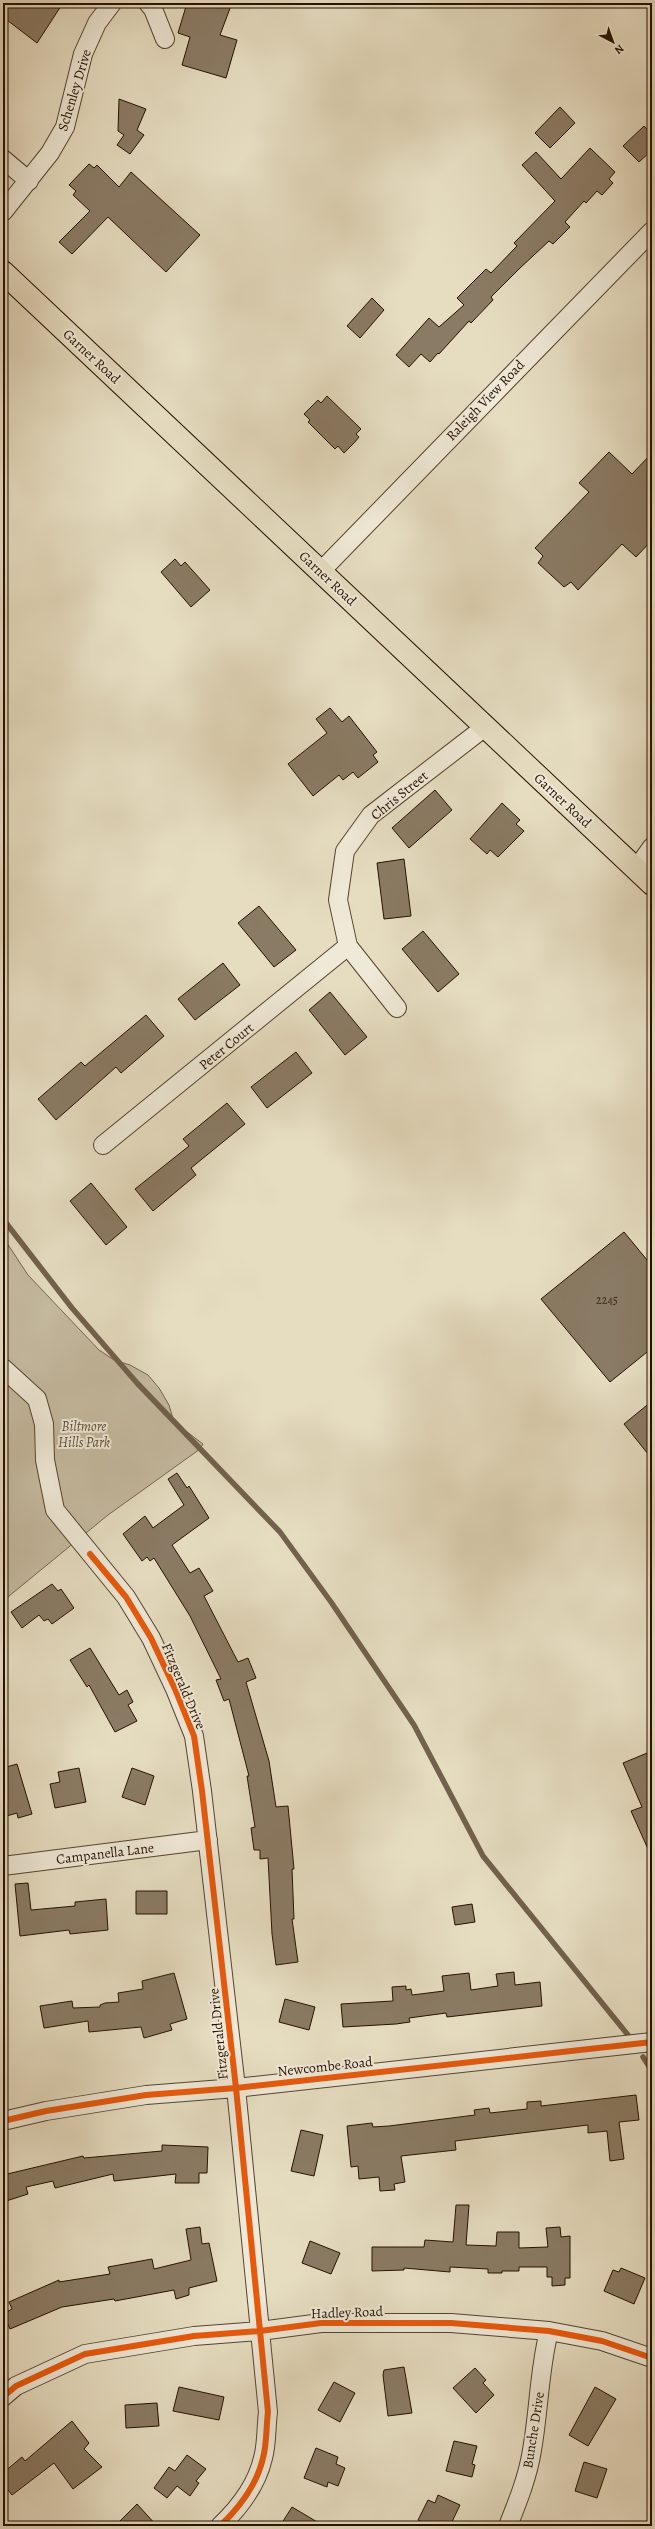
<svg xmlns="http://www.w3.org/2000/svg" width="655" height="2529" font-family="Alegreya,serif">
<rect width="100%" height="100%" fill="#e6ddc1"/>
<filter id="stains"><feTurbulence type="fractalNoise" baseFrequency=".005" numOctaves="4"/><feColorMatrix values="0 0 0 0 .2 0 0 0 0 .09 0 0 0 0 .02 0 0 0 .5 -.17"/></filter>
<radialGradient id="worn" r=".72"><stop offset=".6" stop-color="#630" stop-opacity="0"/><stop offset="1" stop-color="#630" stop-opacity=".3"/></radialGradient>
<path fill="#c5baa0" stroke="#766550" d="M3 1237 28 1275 99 1350 114 1360 130 1365 148 1375 159 1388 169 1405 174 1422 203 1444 200 1449 108 1515 3 1601Z"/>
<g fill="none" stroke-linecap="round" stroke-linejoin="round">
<path stroke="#72614c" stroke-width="5.5" d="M3 1219 72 1308 137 1383 280 1532 331 1602 414 1725 483 1856 628 2035
M643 2057 652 2071"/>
</g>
<path fill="#8a7b64" stroke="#261000" d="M10 3H63L37 43 3 17V13Z
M187 3H232L220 35 237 40 226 78 182 65 190 37 178 33Z
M119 99 146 109 137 130 144 135 130 154 117 145 124 135 118 131Z
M560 107 575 123 550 148 535 133Z
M644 126 652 135V150L639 162 623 146Z
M590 148 615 172 609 179 613 183 602 195 597 191 586 203 584 201 565 222 570 227 553 244 549 241 519 269 491 297 493 300 471 323 469 321 439 354 438 353 430 362 421 354 409 367 396 355 429 318 439 327 464 305 457 298 486 269 491 273 517 246 514 243 555 201 522 165 536 152 561 179Z
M89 164 94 168 97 165 119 187 131 172 200 235 166 272 108 217 72 254 59 242 90 211 73 195 76 191 69 185Z
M372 298 384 310 360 338 347 326Z
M327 396 361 429 356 434 359 437 355 442 344 453 338 446 335 449 308 422 310 420 304 414 318 400 321 403Z
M609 452 632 474 652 453V540L636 557 622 544 578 590 571 582 564 587 538 563 543 556 535 548 589 492 579 483Z
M175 559 181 566 185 562 210 590 191 607 161 572Z
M330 708 342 722 349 716 377 752 373 755 378 762 358 778 353 772 343 780 339 775 313 796 288 764 327 733 316 719Z
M435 790 452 810 409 848 392 828Z
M502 803 520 820 516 824 524 831 498 857 490 850 487 854 470 839Z
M404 859 411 916 384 919 377 863Z
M259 906 296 950 274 967 238 923Z
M423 931 459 974 438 992 402 949Z
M223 963 240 985 195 1020 178 999Z
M330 992 367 1037 345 1055 309 1010Z
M146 1015 164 1036 121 1073 116 1067 56 1120 38 1099 81 1062 85 1066Z
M296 1052 312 1073 267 1108 251 1087Z
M227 1103 245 1124 191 1168 196 1175 153 1211 135 1189 189 1146 183 1139Z
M91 1183 127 1227 106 1245 70 1201Z
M624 1232 652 1266V1348L610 1382 541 1299Z
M652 1401V1459L624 1424Z
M177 1473 187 1488 189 1486 209 1518 172 1545 190 1573 199 1568 213 1591 204 1596 238 1662 248 1658 256 1678 246 1682 269 1761 276 1807 288 1806 294 1869H292L294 1919H292L298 1962 276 1965 272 1934 268 1858 260 1859V1850H254L251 1828 255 1827 247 1776H249L229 1699 224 1701 216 1680 221 1679 190 1616 154 1558 150 1561 147 1557 142 1561 123 1534 145 1516 153 1528 184 1505 168 1479Z
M52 1584 58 1591 61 1589 74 1608 52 1624 48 1619 44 1621 39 1615 22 1628 11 1612Z
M90 1648 119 1695 127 1690 133 1702 128 1705 137 1721 115 1732 89 1685 87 1687 70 1660Z
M652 1751V1858L631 1811 642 1807 623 1763Z
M17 1764 32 1814 18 1818 17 1813 3 1817V1768Z
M79 1768 86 1802 55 1808 50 1784 60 1782 58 1772Z
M132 1768 154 1776 145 1805 122 1797Z
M28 1883 31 1910 75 1906V1902L106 1899 108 1930 70 1934 69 1930 20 1936 15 1884Z
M136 1891H167V1914H136Z
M472 1904 475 1922 455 1925 452 1907Z
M514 1972 515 1985 540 1982 542 2006 447 2017 446 2013 409 2018 410 2022 396 2024 343 2027 341 2004 393 2001 392 1987 406 1986V1990L411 1989 412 1995 444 1991 442 1976 469 1973 471 1990 498 1986 496 1974Z
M174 1973 187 2019 170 2024 172 2030 144 2038 141 2027 89 2032 88 2021 44 2028 40 2006 72 2001 73 2008 100 2007V2005L105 2003 119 2002 118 1993 143 1989 142 1981Z
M285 1999 315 2007 309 2030 279 2022Z
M636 2095 639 2120 619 2122 624 2159 610 2161 607 2131 588 2133V2125L455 2141 456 2150 401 2156 405 2182 394 2184 395 2190 380 2191 379 2177 359 2179 358 2166 351 2167 347 2126 372 2123 373 2127 389 2126 475 2115 474 2110 489 2108 490 2113 527 2109V2102L541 2101V2106Z
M301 2130 323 2135 314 2176 291 2171Z
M162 2145 208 2147 207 2173H199V2183H175L176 2174 114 2181 113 2174 55 2188 53 2181 26 2187 28 2194 3 2202V2175L83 2156 84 2158 162 2151Z
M456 2205H469L466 2245 496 2246 497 2232H519V2248L548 2247 546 2228 560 2227 561 2237 570 2236V2278H565V2285L552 2286V2277H547V2267H519V2271H502V2273H488V2269L450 2267V2272L404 2268V2270L372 2271V2247H424L425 2240 453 2242Z
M200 2227 202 2244 209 2243 217 2281 189 2288V2295L176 2299 174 2290 115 2301 114 2299 62 2307 10 2329 3 2314 12 2309 9 2302 59 2280V2282L110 2274 108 2267 152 2259 154 2269 191 2260 186 2229Z
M310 2241 340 2253 331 2274 302 2263Z
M621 2268 645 2278 634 2304 604 2291 613 2270 619 2272Z
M404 2367 412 2413 388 2416 383 2375 384 2370Z
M475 2368 486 2380 483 2383 494 2395 476 2413 453 2388Z
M334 2382 355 2393 340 2422 318 2410Z
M179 2387 224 2397 219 2420 173 2411Z
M595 2387 616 2399 588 2446 569 2435Z
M157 2403 159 2426 126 2428 125 2405Z
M72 2421 89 2443 84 2449 102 2467 73 2489 54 2463 12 2495 3 2484V2473L22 2457 25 2461Z
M454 2441 477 2446 472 2464 475 2465 472 2477 446 2471Z
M316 2448 338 2457 336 2464 345 2468 338 2486 328 2482 327 2487 304 2478Z
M187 2455 206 2469 196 2481 199 2483 190 2496 177 2486 167 2498 154 2488 169 2467 175 2471Z
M584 2462 607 2469 597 2498 575 2491Z
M438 2495 460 2505 450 2526H430L418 2520 428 2500 435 2503Z
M137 2504 157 2526H115Z
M292 2507 324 2526H280Z"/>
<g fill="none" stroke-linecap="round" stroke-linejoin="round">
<g stroke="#564330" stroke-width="20">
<path id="minor" d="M148 3 153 9 165 39
M3 159 29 181
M3 212 50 153 65 127 83 54 97 23 112 3
M321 571 652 231
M636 869 652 847
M397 1008 348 946 338 900 345 851 371 815 485 727
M103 1145 348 946
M3 1368 37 1399 44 1424 45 1460 55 1510 126 1597 151 1638 175 1689 194 1736 202 1791 236 2088 268 2412C266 2427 267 2444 263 2458 257 2484 239 2508 220 2526
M3 1866 208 1840
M3 2121 46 2111 146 2095 236 2088 652 2042
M3 2397 16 2386 85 2354 194 2336 260 2331 321 2323H451L549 2331 602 2341 652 2358
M508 2526C518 2501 528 2476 532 2450 539 2411 539 2370 549 2331"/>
</g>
<g stroke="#261000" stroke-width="24">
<path id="major" d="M3 272 652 884"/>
</g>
<use href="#minor" stroke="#efe9d7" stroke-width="18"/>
<use href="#major" stroke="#e6ddc1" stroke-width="22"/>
<g stroke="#efe9d7" stroke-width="8">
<path id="cycleway" d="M90 1554 126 1597 151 1638 175 1689 194 1736 202 1791 236 2088 268 2412C266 2427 267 2444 263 2458 257 2484 239 2508 220 2526
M3 2121 46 2111 146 2095 236 2088 652 2042
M3 2397 16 2386 85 2354 194 2336 260 2331 321 2323H451L549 2331 602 2341 652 2358"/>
</g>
<use href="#cycleway" stroke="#e8590c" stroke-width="6"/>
</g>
<g text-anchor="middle" stroke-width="4" stroke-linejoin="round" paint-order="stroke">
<g font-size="12" fill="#3f2b19">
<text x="607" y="1304">2245</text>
</g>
<g font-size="14" fill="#261000" stroke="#efe9d7">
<text transform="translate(74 90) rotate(-73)" y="5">Schenley Drive</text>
<text transform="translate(92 356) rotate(43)" y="5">Garner Road</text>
<text transform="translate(485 400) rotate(-46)" y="5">Raleigh View Road</text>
<text transform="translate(328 578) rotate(43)" y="5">Garner Road</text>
<text transform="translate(399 795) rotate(-39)" y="5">Chris Street</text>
<text transform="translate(563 800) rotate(43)" y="5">Garner Road</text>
<text transform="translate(226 1046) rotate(-39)" y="5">Peter Court</text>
<text transform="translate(184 1686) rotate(67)" y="5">Fitzgerald Drive</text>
<text transform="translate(105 1853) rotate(-7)" y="5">Campanella Lane</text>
<text transform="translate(218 2034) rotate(-96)" y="5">Fitzgerald Drive</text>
<text transform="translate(325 2066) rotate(-6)" y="5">Newcombe Road</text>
<text transform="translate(347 2312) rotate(-2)" y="5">Hadley Road</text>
<text transform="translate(533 2430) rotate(-81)" y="5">Bunche Drive</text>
</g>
<g font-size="14" font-style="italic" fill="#5e4c38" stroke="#efe9d7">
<text x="84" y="1431">Biltmore<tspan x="84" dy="16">Hills Park</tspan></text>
</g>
</g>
<rect width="655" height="2529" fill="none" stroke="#e6ddc1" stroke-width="16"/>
<rect x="4" y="4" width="647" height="2521" fill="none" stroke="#261000" stroke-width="2"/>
<rect x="8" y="8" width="639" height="2513" fill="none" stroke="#261000"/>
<g transform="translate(613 42) rotate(139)" stroke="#efe9d7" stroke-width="3" paint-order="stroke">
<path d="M0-3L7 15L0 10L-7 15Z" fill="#261000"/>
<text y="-6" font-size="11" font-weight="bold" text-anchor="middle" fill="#261000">N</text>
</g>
<rect width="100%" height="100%" filter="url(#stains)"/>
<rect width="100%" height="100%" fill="url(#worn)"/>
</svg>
